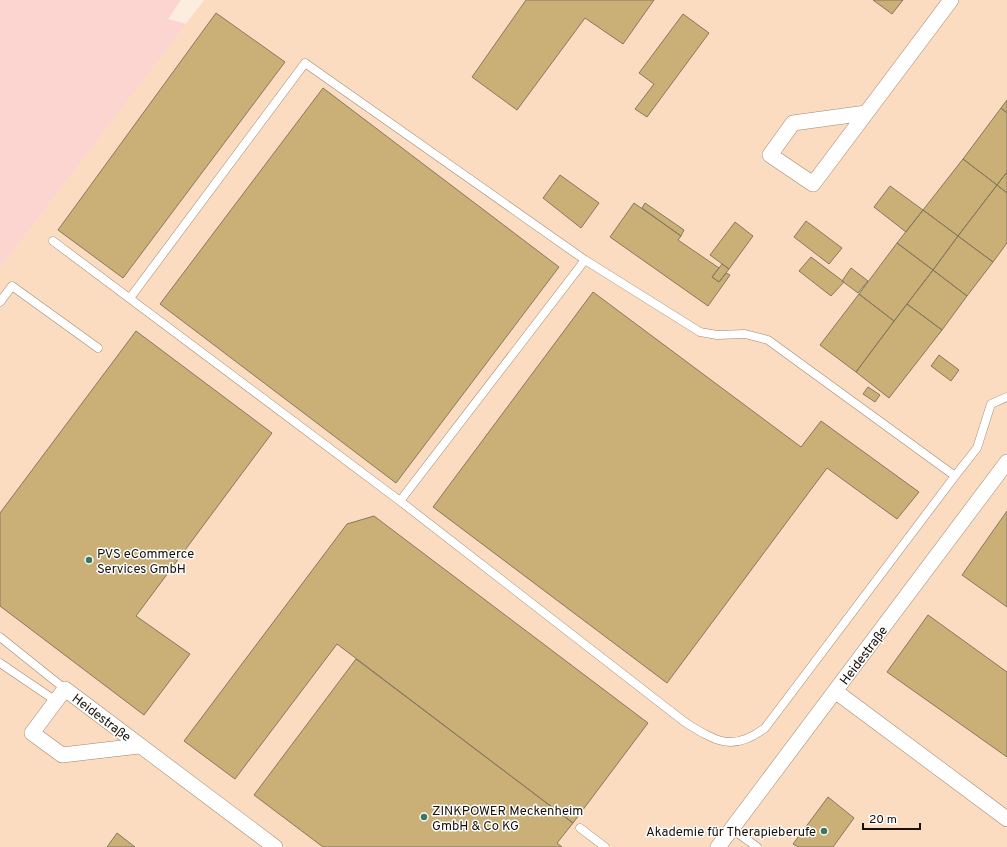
<svg xmlns="http://www.w3.org/2000/svg" width="1007" height="847" font-family="Overpass,sans-serif">
<rect width="100%" height="100%" fill="#fceddf"/>
<path fill="#fbdcc0" d="M204 0H1007V847H0V268Z"/>
<path fill="#fcd4d0" d="M0 0H181L168 19 186 24 0 268Z"/>
<path fill="#caaf76" stroke="#85795e" d="M526 0H654L623 44 585 18 517 110 472 77Z
M873 0H903L892 14Z
M216 13 285 62 123 278 58 230Z
M683 14 709 33 647 117 635 109 654 84 639 73Z
M323 88 559 267 396 483 160 304Z
M1007 100V113L1001 108Z
M1001 108 1007 113V172L997 185 963 159Z
M963 159 997 185 958 236 923 210Z
M1007 172V193L997 185Z
M560 175 599 203 581 228 543 198Z
M997 185 1007 193V243L993 262 958 236Z
M890 186 923 210 906 232 874 207Z
M634 203 681 236 678 240 719 268 712 277 719 282 726 273 730 275 708 306 610 237Z
M645 203 684 230 681 236 642 208Z
M923 210 958 236 933 270 897 243Z
M806 221 842 248 829 264 794 237Z
M735 222 753 236 729 269 710 255Z
M958 236 993 262 967 296 933 270Z
M897 243 933 270 894 321 859 294Z
M811 257 844 282 831 296 799 271Z
M722 264 729 269 719 282 712 277Z
M851 268 868 281 858 293 842 281Z
M933 270 967 296 942 330 907 304Z
M593 292 801 447 821 421 919 492 897 519 827 468 667 683 433 507Z
M859 294 894 321 856 372 820 345Z
M907 304 942 330 889 398 856 372Z
M136 331 272 433 136 616 190 654 144 715 0 606V513Z
M939 355 959 370 951 381 931 366Z
M868 387 880 395 875 402 863 394Z
M1007 511V607L962 575Z
M374 516 648 723 573 823 337 644 235 779 184 741 347 524Z
M928 615 1007 672V757L887 672Z
M356 659 573 823 557 843 562 847H323L254 795Z
M828 797 854 818 833 847H798L793 844Z
M117 833 135 847H107Z"/>
<g fill="none" stroke-linecap="round" stroke-linejoin="round">
<g stroke="#9e8873" stroke-width="9">
<path id="service" d="M53 241 400 501 585 260
M130 298 305 63 585 260 700 332 717 335 745 334 768 340 955 476 977 448 991 404 1007 397
M0 302 12 286 98 348
M400 501 686 723C717 742 733 752 765 728L955 476
M0 637 65 689
M0 663 56 701
M580 828 605 847
M732 829 757 847"/>
</g>
<g stroke="#9e8873" stroke-width="16">
<path id="minor" d="M866 113 793 123 770 155 813 184 951 0
M835 691 1007 819
M139 746 62 755 32 733 65 689 275 847
M718 847 1007 462"/>
</g>
<use href="#service" stroke="#fff" stroke-width="8"/>
<use href="#minor" stroke="#fff" stroke-width="15"/>
</g>
<g fill="#3b7761" stroke="#fdfdfd" stroke-width="1.5">
<circle cx="89" cy="560" r="4"/>
<circle cx="424" cy="817" r="4"/>
<circle cx="824" cy="831" r="4"/>
</g>
<g text-anchor="middle" stroke-width="3" stroke-linejoin="round" paint-order="stroke">
<g font-size="13" fill="#191109" stroke="#fdfdfd" text-anchor="start">
<text x="97" y="558">PVS eCommerce<tspan x="97" dy="15">Services GmbH</tspan></text>
<text x="432" y="815">ZINKPOWER Meckenheim<tspan x="432" dy="15">GmbH &amp; Co KG</tspan></text>
<text x="816" y="836" text-anchor="end">Akademie für Therapieberufe</text>
</g>
<g font-size="13" fill="#191109" stroke="#fdfdfd">
<text transform="translate(863 655) rotate(-53)" y="5">Heidestraße</text>
<text transform="translate(102 717) rotate(37)" y="5">Heidestraße</text>
</g>
</g>
<path d="M863 823v6h57v-6" fill="none" stroke="#191109" stroke-width="2"/>
<text x="869" y="823" font-size="12" fill="#191109" stroke="#fdfdfd" stroke-width="3" paint-order="stroke">20 m</text>
</svg>
